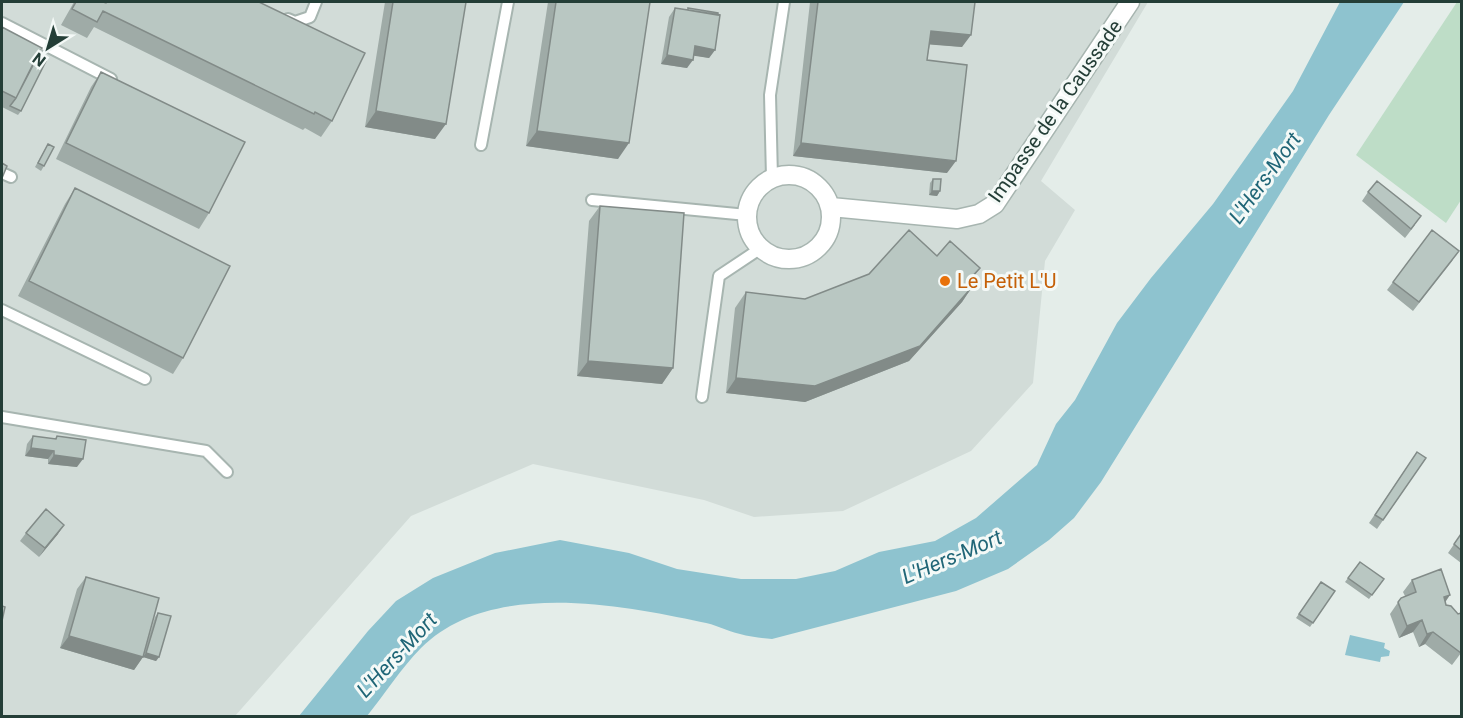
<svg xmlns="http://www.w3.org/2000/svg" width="1463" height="718" font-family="Roboto,sans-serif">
<rect width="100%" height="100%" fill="#e4ede9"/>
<path fill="#d2dcd8" d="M2 2H1148L1041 181 1075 210 1045 261 1033 383 971 451 843 511 754 517 704 500 533 464 411 516 235 716H2Z"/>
<path fill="#beddc7" d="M1457 2H1462L1461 200 1446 223 1356 155Z"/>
<path fill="#8ec3cf" d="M1340 2H1404L1329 115 1101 482 1074 518 1049 540 1008 569 956 591 772 639C762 638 750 637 740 634 727 631 715 624 701 622 617 604 489 580 421 648 402 667 384 695 367 716H299L368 631 396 601 433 578 495 553 560 540 629 553 677 569 741 579H796L835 571 879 552 935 541 976 518 1037 465 1056 424 1075 400 1117 323 1151 278 1213 204 1293 91Z
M1350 635 1385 643 1384 648 1390 651 1389 656 1381 657 1380 662 1345 655Z"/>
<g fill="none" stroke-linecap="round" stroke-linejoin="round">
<g stroke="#a7b5b0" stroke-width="14">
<path id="lane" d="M288 19 295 22 310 17 316 2
M2 23 111 79
M481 145 508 2
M2 173 11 177
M772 178 770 95 784 2
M592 200 747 215
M2 310 145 379
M702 397 719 276 761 248
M2 417 206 451 227 472"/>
</g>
<g stroke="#a7b5b0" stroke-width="21">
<path id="street" d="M747 217a42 42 0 1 1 84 0a42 42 0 1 1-84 0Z
M831 207 957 219 979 214 995 204 1130 2"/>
</g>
<use href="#lane" stroke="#fff" stroke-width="10"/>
<use href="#street" stroke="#fff" stroke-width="18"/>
</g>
<path fill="#9faba7" d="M74 2H259L332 121 321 137 305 128 303 130 94 27 87 38 61 25Z
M385 2H466L435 139 365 127Z
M548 2H650L618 159 526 146Z
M810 2H975L962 47 930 44 927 60 947 173 793 156Z
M675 8 687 10 688 8 715 50 709 58 693 55 687 68 661 64 669 17Z
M2 27 37 56 21 111 18 115 2 107Z
M101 72 209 213 199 229 56 159 91 87Z
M48 144 44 166 41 171 35 167Z
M933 179 940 191 937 196 929 195 930 183Z
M75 188 183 358 173 374 18 296 65 204Z
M1368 192 1415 225 1405 238 1362 201Z
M600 206 673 368 662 384 577 376 589 221Z
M1453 260 1413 311 1387 290 1393 282Z
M969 283 972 287 962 302 909 361 805 402 726 393 735 308 746 292 805 299Z
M33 436 55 439 57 436 77 467 48 464V459L25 456 27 444Z
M1417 452 1426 458 1377 529 1369 523Z
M26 533 58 534 39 557 20 541Z
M1461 534V563L1448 553Z
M86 577 143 657 134 670 60 648 77 589Z
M1348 578 1384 579 1369 599 1345 582Z
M1412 580 1445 602 1461 653 1452 665 1425 644 1419 647 1413 632 1399 638 1390 614 1401 598 1405 596 1403 592Z
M1321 582 1335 591 1310 627 1296 618Z
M158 613 159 657 156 661 143 657 155 617Z"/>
<path fill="#828b88" d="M931 31 971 35 962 47 923 44Z
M695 46 715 50 709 58 689 55Z
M667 55 693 60 687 68 661 64Z
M376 111 446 124 435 139 365 127Z
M537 131 629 143 618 159 526 146Z
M801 143 956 161 947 173 793 156Z
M932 191H940L937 196 929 195Z
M980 268 969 283 956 297 967 282Z
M972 287 962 302 909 361 805 402 726 393 736 378Z
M588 361 673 368 662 384 577 376Z
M31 448 54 451 48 459 25 456Z
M54 455 83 459 77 467 48 464Z
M64 525 58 534 39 557 45 548Z
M1450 595 1442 607 1444 597Z
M1422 620 1413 632 1399 638 1407 626Z
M1433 632 1425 644 1419 647 1427 634Z
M69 636 143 657 134 670 60 648Z
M146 653 159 657 156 661 143 657Z"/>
<path fill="#b9c7c2" stroke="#828b88" stroke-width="1.5" d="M76 2H103L106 3 107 2H259L365 53 332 121 315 112 314 114 103 11 97 22 72 9Z
M393 2H466L446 124 376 111Z
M556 2H650L629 143 537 131Z
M818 2H975L971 35 931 31 927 60 967 65 956 161 801 143Z
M675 8 720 15 715 50 695 46 693 60 667 55Z
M688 8 718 13V15L688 10Z
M2 27 42 48 16 98 2 91Z
M37 56 46 61 21 111 10 106 16 98Z
M101 72 245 142 209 213 66 143Z
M48 144 54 147 44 166 38 163Z
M2 163 7 166 2 178Z
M933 179H941L940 191H932Z
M1377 181 1421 216 1411 229 1368 192Z
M75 188 230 266 183 358 29 281Z
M600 206 684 213 673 368 588 361Z
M909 230 937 256 950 241 980 268 967 282 972 287 920 346 815 386 736 378 746 292 805 299 869 274Z
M1432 230 1459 251 1419 302 1393 282Z
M33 436 56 439 57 436 86 440 83 459 54 455V451L31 448Z
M1417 452 1426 458 1383 520 1375 515Z
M46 509 64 525 45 548 26 533Z
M1461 534V550L1454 544Z
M1360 562 1384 579 1372 595 1348 578Z
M1441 569 1450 595 1444 597 1446 605 1451 606 1458 614 1461 613V653L1433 632 1427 634 1422 620 1407 626 1398 602 1401 598 1416 592 1412 580Z
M86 577 159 598 143 657 69 636Z
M1321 582 1335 591 1313 623 1299 614Z
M2 606 5 607 2 621Z
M158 613 171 616 159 657 146 653Z"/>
<circle fill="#e8710a" stroke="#f4f9f7" stroke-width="2" cx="945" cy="281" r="6"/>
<g text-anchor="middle" stroke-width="6" stroke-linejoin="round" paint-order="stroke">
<g font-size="20" fill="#243e37" stroke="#f4f9f7">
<text transform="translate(1055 111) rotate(-55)" y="7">Impasse de la Caussade</text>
</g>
<g font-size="20" fill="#c56008" stroke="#f4f9f7" text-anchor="start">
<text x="957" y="288">Le Petit L'U</text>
</g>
<g font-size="21" font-style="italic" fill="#206677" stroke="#f4f9f7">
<text transform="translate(1265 178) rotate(-54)" y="7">L'Hers-Mort</text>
<text transform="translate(952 557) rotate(-23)" y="7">L'Hers-Mort</text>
<text transform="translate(397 655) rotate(-47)" y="7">L'Hers-Mort</text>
</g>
</g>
<rect width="1463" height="718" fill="none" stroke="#243e37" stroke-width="6"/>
<g transform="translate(48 48) rotate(217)" stroke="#f4f9f7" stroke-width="4.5" paint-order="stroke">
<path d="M0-4.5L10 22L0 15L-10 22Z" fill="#243e37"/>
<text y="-9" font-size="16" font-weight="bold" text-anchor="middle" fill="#243e37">N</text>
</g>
</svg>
